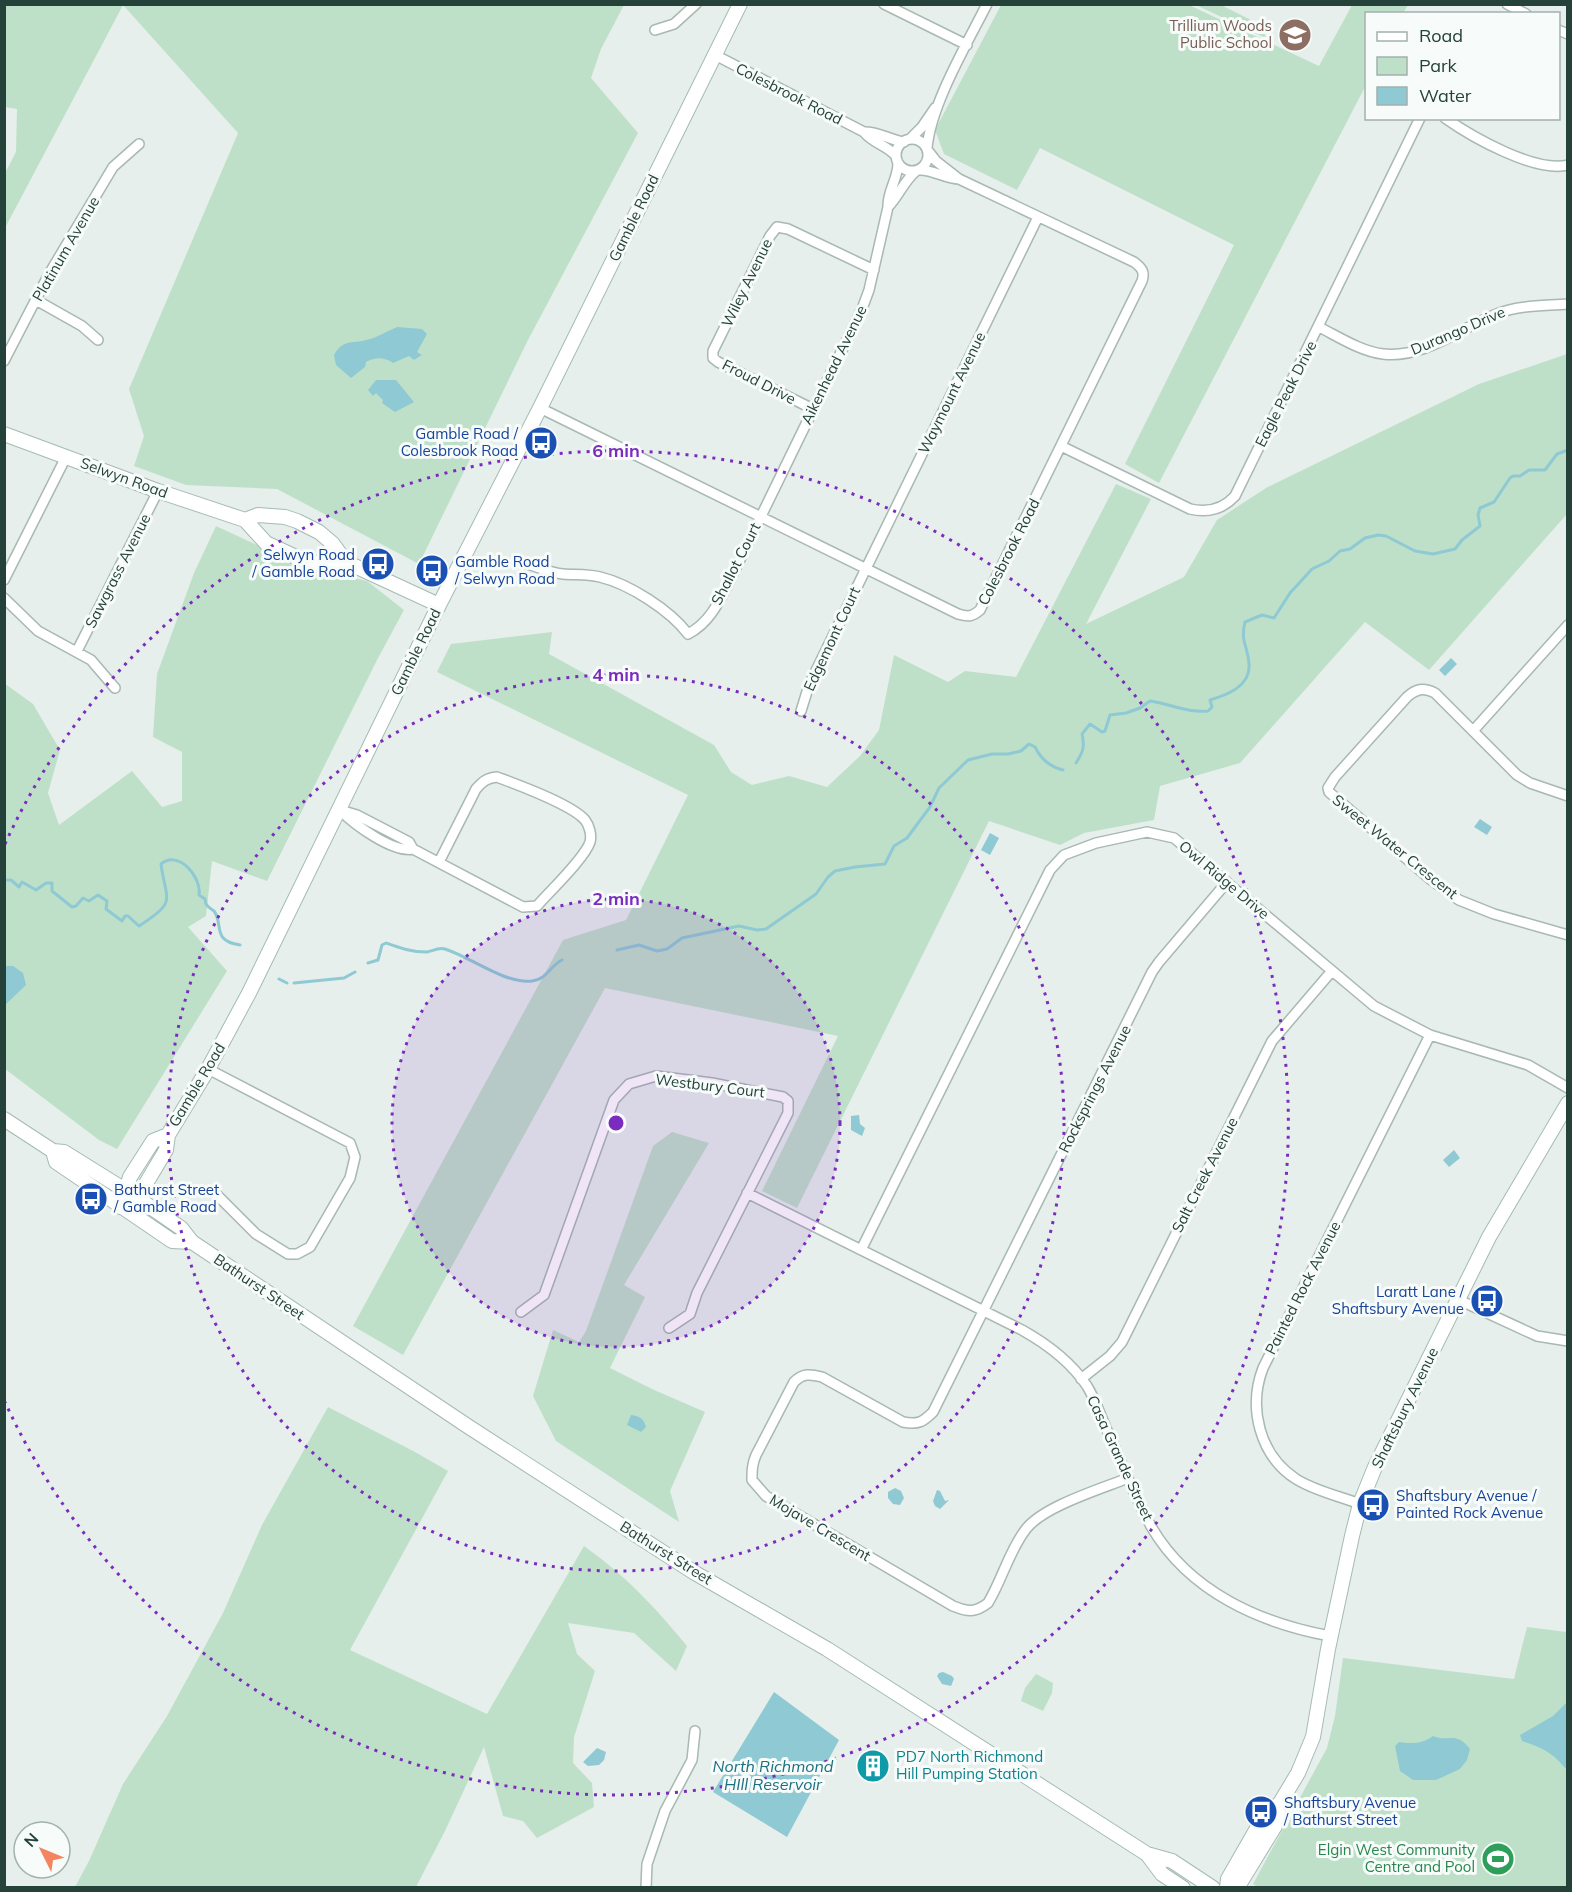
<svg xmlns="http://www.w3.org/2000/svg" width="1572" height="1892" font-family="Mulish,sans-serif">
<rect width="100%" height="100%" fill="#e6efeb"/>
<path fill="#bfe0c8" d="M4 5H624L601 49 591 78 638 133 528 340 419 564 277 489 186 485 134 466 144 436 129 389 238 133 123 5 5 228V173L16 152 17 109 5 107Z
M1001 5H1189L1319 66 1352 5H1408L1403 13 1366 14V85L1159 483 1125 464 1234 245 1040 148 1017 190 944 154 935 130Z
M1196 5H1221L1261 25 1266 38Z
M1567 354V514L1429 670 1365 622 1240 763 1160 786 1154 820 1084 833 1060 845 989 821 797 1208 762 1191 838 1036 605 988 403 1355 353 1326 563 940 626 920 688 795 437 672 451 644 552 632 549 654 714 745 731 772 752 785 789 776 827 787 860 756 879 730 894 655 948 682 965 671 1016 677 1116 484 1151 499 1086 624 1184 577 1217 520 1266 488 1479 384Z
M216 526 302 566 367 581 404 610 377 660 267 881 212 861 206 916 188 927 227 971 117 1149 99 1140 5 1069 4 683 33 704 60 750 48 793 59 825 132 771 162 807 182 801V752L153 737 157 674 194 573Z
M672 1132 709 1143 624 1285 645 1297 610 1368 652 1389 705 1412 670 1491 679 1522 556 1441 533 1396 553 1330 579 1342 586 1331 653 1146Z
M328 1407 415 1452 448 1471 350 1650 487 1714 584 1546C626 1576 654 1606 687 1646L676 1671 634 1633 568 1623 577 1654 595 1671 574 1737 573 1763 592 1783 594 1807 537 1838 523 1821 503 1816 484 1747 444 1833 416 1887H75L89 1861 123 1784 167 1716 223 1613 262 1525Z
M1527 1627 1567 1632V1887L1259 1888 1253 1884 1327 1748 1335 1716 1343 1658 1514 1679Z
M1036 1674 1053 1683 1052 1693 1043 1711 1021 1701 1025 1688Z"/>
<path fill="#8ec9d4" d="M397 327 422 329 427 334 417 352 422 355 414 360 409 356 393 363C384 357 376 357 366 362L365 367 351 378 336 365 334 355C343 339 351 344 366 340 377 338 387 331 397 327Z
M376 380H396L414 402 395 412 382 403 383 400 376 393 373 396 368 390Z
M1451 658 1457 664 1445 676 1439 670Z
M1480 819 1492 827 1487 835 1474 827Z
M990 833 999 838 990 855 981 850Z
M5 966H13L23 973 26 985 5 1005Z
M859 1115 860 1124 865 1128 862 1136 851 1130V1116Z
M1454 1150 1460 1158 1449 1167 1443 1160Z
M631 1415C640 1416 644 1419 646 1427L641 1432 627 1425Z
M895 1488 901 1491 904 1498 900 1505 893 1504 888 1498V1492Z
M937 1490 940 1491 945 1501 949 1500 940 1509 935 1506 933 1501Z
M943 1672 952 1676 954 1679 951 1686 942 1684 937 1676 939 1673Z
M774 1692 839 1740 787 1837 713 1792Z
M1567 1702V1770C1553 1753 1544 1748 1522 1741L1520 1735 1553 1716Z
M1433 1736C1450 1743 1455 1730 1470 1749L1467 1760 1460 1769 1436 1780H1413L1400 1771 1395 1746 1399 1742C1411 1744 1423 1744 1433 1736Z
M597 1748 606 1752 604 1760 599 1765 588 1766 583 1762Z"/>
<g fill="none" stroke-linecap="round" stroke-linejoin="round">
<path stroke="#8ec9d4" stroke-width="3" d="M1076 763C1083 752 1085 747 1082 734L1090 724 1102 732 1105 731 1110 715 1126 713 1140 708 1150 701C1171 704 1187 713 1208 711L1212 707 1210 700C1227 695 1251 686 1249 664 1248 646 1240 642 1245 622L1262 615 1274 618 1290 593 1312 569 1329 561 1340 551 1350 549 1365 538 1378 535 1386 536 1415 551 1433 554 1455 549 1462 540 1480 526 1478 515 1480 508 1494 502 1510 478 1513 476H1520L1529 470H1545L1557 454 1568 450
M4 880H11L19 887 22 882 36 890 46 883H52V891L72 907 76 906 83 898 89 901 98 895 107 901 106 909 122 921 125 916H128L139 926C178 901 166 902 161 864 179 849 202 878 199 895L205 899 206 904C208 907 211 909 214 911 224 924 211 941 240 945
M617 950 639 945 657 951 667 949 682 938 739 926 757 930 766 929 816 894 828 877 835 871 855 867 885 864 894 846 907 838 930 807 939 788 968 760 992 754H1008L1021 751 1029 744 1035 747C1041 759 1050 767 1063 770
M368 963 378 960 382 945 386 943C400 948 411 952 427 952 433 951 438 947 445 949 471 957 504 984 532 981 546 980 550 966 562 960
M279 979 287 983
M294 983 344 978 355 972"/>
<g stroke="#a8b8b2" stroke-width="12">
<path id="street" d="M884 4 967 45
M1507 4 1526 14
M655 30 674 24 696 4
M1558 30 1568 34
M715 55 864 132C877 131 890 140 904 142
M1445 118C1472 137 1535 173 1568 165
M864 132C872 143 887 145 896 156
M896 155a16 16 0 1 1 32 0a16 16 0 1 1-32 0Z
M910 139 922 127 935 108
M927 148C931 104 967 44 987 4
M920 170C934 170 946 179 959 179
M888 207C899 196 903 182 916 171
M36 300 82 326 98 340
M1319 327C1339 337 1360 351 1383 354 1424 359 1462 327 1499 313 1521 305 1544 306 1568 304
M4 361 49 274 113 167 139 144
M540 408 958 614C968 617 972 617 980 610L1142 281C1145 272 1142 268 1134 262L959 179 936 161 929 152
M813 409 718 362 713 358V351L770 236 777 227 788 229 874 270
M1061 446 1190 509C1207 513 1223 509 1235 496L1420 118
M527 564C538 567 551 573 563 574 575 575 587 574 600 577 629 584 670 610 688 634 709 623 718 604 729 582L862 309 869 290 888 207C887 192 898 179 898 163
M4 580 66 457
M4 598 38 631 91 660 115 688
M77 651 158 491
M801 711 809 685 1038 217
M1473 731 1568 625
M1568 796 1530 783 1517 775 1435 693C1423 687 1416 689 1407 697L1335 777 1328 788 1329 792 1430 879 1459 900 1494 914 1568 935
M340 810 357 815 409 842 413 849 523 907 537 906C549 892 585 858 590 842 592 835 589 825 585 820 571 804 518 785 497 777 487 778 483 781 476 789L439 862
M341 811C355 825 393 853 413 849
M208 1069 350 1143 355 1157 350 1178 310 1247 297 1254H288L256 1234 215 1193
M747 1193 1022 1330C1047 1344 1071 1362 1087 1386 1095 1399 1100 1414 1106 1428 1121 1461 1134 1496 1152 1528 1190 1592 1260 1623 1330 1636
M861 1250 1050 870 1064 855 1096 843 1147 832 1174 838 1374 1006 1430 1035 1528 1065 1568 1088
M1459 1300 1537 1336 1568 1341
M521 1312 544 1295 614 1100 629 1084 656 1076 712 1083 783 1097 788 1101V1113L697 1293 690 1314 669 1328
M1081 1379 1110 1356 1122 1342 1272 1041 1331 972
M1128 1478C1101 1489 1044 1506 1026 1529 1009 1551 1002 1580 988 1603 975 1613 968 1612 953 1606L766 1496 752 1480C752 1471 752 1464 756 1455L794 1382C803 1373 810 1374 822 1377L903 1422C918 1425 923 1422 933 1412L1152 972 1159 962 1227 882
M1360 1504C1339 1496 1315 1491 1296 1479 1259 1455 1248 1407 1263 1368L1430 1035
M646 1888 647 1864 665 1811 692 1760 695 1731"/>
</g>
<g stroke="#a4bbb3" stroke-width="16">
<path id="secondary" d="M4 434 158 491 245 520 266 543 296 557 323 565 346 562
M245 520 258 515 285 517 297 521 319 532 332 543 346 562 439 605
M4 1119 53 1151 64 1152 133 1195 181 1228 192 1242 469 1427 695 1573 827 1649 1147 1854 1172 1861 1213 1888
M53 1151 56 1162 172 1241 192 1242
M124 1197 130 1177 153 1141 168 1135
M120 1207 145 1185 166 1150 168 1135 208 1069 249 993 439 605 540 408 740 4
M1147 1854 1162 1874 1183 1888
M1227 1888 1228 1879 1263 1818 1280 1803
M1237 1888 1275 1826 1280 1803 1298 1773 1313 1737 1328 1649 1352 1536 1360 1504 1375 1467 1489 1237 1568 1103"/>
</g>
<use href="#street" stroke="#fff" stroke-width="9"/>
<use href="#secondary" stroke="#fff" stroke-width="14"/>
</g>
<circle cx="616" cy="1123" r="224" fill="#7b2cbf" fill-opacity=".12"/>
<g fill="none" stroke="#7b2cbf" stroke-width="3" stroke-dasharray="3 6">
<circle cx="616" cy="1123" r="224"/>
<circle cx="616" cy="1123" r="448"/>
<path d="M5 844A672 672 0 1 1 5 1402"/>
</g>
<defs>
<g id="school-disc" transform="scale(1.725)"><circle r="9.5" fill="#8d6e63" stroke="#f7fbf9"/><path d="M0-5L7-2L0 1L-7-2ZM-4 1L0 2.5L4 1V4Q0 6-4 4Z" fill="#fff"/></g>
<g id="bus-disc" transform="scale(1.725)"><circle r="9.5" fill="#1a4fb4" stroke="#f7fbf9"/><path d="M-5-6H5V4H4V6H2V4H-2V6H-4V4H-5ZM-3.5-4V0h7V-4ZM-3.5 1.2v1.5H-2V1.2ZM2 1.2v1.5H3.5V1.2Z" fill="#fff"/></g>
<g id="building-disc" transform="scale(1.725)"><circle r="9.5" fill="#0f9aa8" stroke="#f7fbf9"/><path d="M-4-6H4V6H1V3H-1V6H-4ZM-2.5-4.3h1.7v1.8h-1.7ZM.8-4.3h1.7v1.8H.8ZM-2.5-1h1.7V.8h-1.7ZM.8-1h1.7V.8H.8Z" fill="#fff"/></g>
<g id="stadium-disc" transform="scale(1.725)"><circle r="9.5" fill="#2e9e5b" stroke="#f7fbf9"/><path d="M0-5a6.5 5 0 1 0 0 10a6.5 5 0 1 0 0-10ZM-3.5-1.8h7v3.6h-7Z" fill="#fff"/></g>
</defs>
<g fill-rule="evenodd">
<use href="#school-disc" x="1295" y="35"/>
<use href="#bus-disc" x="541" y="443"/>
<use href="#bus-disc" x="378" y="564"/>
<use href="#bus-disc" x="432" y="571"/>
<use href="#bus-disc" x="91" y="1199"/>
<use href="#bus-disc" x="1487" y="1301"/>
<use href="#bus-disc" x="1373" y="1505"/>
<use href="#building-disc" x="873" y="1766"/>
<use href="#bus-disc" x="1261" y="1812"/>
<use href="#stadium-disc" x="1498" y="1859"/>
</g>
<g text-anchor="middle" stroke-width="6" stroke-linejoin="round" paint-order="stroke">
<g font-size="15" fill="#785e54" stroke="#f7fbf9" text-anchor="end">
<text x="1272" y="31">Trillium Woods<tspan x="1272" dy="17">Public School</tspan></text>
</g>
<g font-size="15" fill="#24423a" stroke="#f7fbf9">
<text transform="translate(789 94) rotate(27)" y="5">Colesbrook Road</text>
<text transform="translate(634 218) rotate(-64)" y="5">Gamble Road</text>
<text transform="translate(66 249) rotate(-60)" y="5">Platinum Avenue</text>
<text transform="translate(747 283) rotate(-64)" y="5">Wiley Avenue</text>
<text transform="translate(1458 331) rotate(-23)" y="5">Durango Drive</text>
<text transform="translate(834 365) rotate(-64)" y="5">Aikenhead Avenue</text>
<text transform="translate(759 382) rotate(27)" y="5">Froud Drive</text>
<text transform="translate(952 393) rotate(-64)" y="5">Waymount Avenue</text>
<text transform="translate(1286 394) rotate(-63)" y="5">Eagle Peak Drive</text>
<text transform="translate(124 478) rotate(20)" y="5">Selwyn Road</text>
<text transform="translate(1009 552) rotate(-63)" y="5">Colesbrook Road</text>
<text transform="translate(736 564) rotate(-63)" y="5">Shallot Court</text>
<text transform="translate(118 571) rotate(-63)" y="5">Sawgrass Avenue</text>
<text transform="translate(832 639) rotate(-65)" y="5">Edgemont Court</text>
<text transform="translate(416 652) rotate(-64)" y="5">Gamble Road</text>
<text transform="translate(1395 847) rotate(39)" y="5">Sweet Water Crescent</text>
<text transform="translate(1224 880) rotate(40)" y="5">Owl Ridge Drive</text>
<text transform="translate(197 1085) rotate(-59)" y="5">Gamble Road</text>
<text transform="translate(710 1086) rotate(7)" y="5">Westbury Court</text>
<text transform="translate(1095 1089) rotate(-63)" y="5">Rocksprings Avenue</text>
<text transform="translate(1205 1175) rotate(-63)" y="5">Salt Creek Avenue</text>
<text transform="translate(259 1287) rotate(34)" y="5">Bathurst Street</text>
<text transform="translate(1303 1288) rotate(-63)" y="5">Painted Rock Avenue</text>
<text transform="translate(1405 1408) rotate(-64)" y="5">Shaftsbury Avenue</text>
<text transform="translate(1120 1458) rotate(65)" y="5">Casa Grande Street</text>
<text transform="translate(820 1528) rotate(31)" y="5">Mojave Crescent</text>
<text transform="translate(666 1553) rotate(32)" y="5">Bathurst Street</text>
</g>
<g font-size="15" fill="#164399" stroke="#f7fbf9" text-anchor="start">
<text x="518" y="439" text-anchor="end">Gamble Road /<tspan x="518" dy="17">Colesbrook Road</tspan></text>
<text x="355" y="560" text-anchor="end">Selwyn Road<tspan x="355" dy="17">/ Gamble Road</tspan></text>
<text x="455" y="567">Gamble Road<tspan x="455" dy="17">/ Selwyn Road</tspan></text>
<text x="114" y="1195">Bathurst Street<tspan x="114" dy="17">/ Gamble Road</tspan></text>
<text x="1464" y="1297" text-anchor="end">Laratt Lane /<tspan x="1464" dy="17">Shaftsbury Avenue</tspan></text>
<text x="1396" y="1501">Shaftsbury Avenue /<tspan x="1396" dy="17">Painted Rock Avenue</tspan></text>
<text x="1284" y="1808">Shaftsbury Avenue<tspan x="1284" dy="17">/ Bathurst Street</tspan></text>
</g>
<g font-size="15" fill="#0d838f" stroke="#f7fbf9" text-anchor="start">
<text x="896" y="1762">PD7 North Richmond<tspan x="896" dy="17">Hill Pumping Station</tspan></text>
</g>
<g font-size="15" fill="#27864d" stroke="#f7fbf9" text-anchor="end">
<text x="1475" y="1855">Elgin West Community<tspan x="1475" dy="17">Centre and Pool</tspan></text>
</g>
<g font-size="16" font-style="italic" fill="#1c6f80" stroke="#f7fbf9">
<text x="773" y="1772">North Richmond<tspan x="773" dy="18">HIll Reservoir</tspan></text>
</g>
</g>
<circle cx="616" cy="1123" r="9" fill="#7b2cbf" stroke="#f7fbf9" stroke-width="3"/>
<g font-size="18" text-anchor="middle" font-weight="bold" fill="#7b2cbf" stroke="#f7fbf9" stroke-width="6" stroke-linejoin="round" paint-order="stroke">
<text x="616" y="457">6 min</text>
<text x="616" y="681">4 min</text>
<text x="616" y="905">2 min</text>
</g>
<rect width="1572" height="1892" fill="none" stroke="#24423a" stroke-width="12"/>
<rect x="1365" y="12" width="195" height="108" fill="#f7fbf9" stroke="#a3b1ad" stroke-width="1.5"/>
<rect x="1377" y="32" width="30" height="9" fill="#ffffff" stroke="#a3b1ad" stroke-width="1.5"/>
<text x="1419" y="42" font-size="18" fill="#24423a">Road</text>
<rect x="1377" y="57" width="30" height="18" fill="#bfe0c8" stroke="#a3b1ad" stroke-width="1.5"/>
<text x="1419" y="72" font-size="18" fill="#24423a">Park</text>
<rect x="1377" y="87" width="30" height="18" fill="#8ec9d4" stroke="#a3b1ad" stroke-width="1.5"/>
<text x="1419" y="102" font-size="18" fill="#24423a">Water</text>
<g transform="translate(42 1850) rotate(313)"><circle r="28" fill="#f7fbf9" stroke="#a3b1ad" stroke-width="1.5"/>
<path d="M0-4.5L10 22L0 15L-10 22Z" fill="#f4845f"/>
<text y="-9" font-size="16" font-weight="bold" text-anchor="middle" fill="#24423a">N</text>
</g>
</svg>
